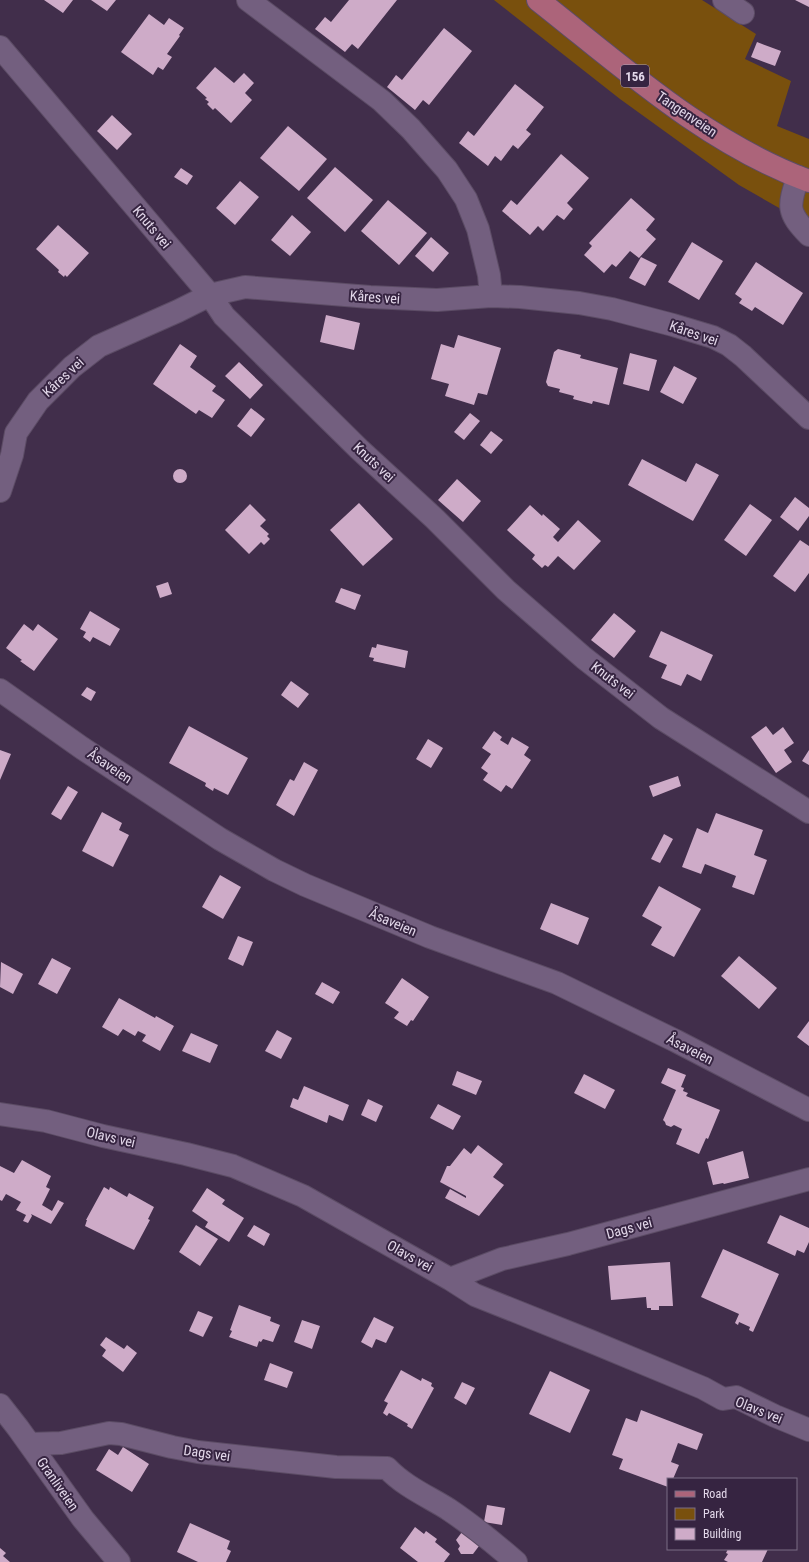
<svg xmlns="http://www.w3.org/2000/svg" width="809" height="1562" font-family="'Roboto Condensed',sans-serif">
<rect width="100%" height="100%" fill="#412e4b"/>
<path fill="#79500d" d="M494 0H702L756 34 745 59 791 81 777 126 809 139V225L739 185 620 99Z"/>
<path fill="#ceabc8" d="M44 0H73L63 13Z
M91 0H116L107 11Z
M349 0H397L358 49 352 44 345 52 315 29 325 17 331 22Z
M795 0H809V7Z
M149 14 164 25 169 18 184 28 179 35 180 36 167 54 172 57 163 70 158 67 153 75 121 52Z
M444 28 472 51 429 105 423 100 415 110 387 87 396 75 402 80Z
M757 42 781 51 775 66 751 57Z
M215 67 234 83 244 73 254 83 245 93 252 100 231 123 215 108 213 110 207 104 209 102 205 99 207 98 196 88Z
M515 84 544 107 526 130 531 134 518 149 513 145 501 161 495 156 488 166 459 143 468 131 474 136Z
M112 115 132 134 117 150 97 131Z
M288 126 327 159 299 191 260 158Z
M561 154 589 178 567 203 573 209 564 220 557 215 543 231 538 226 530 235 502 211 511 200 517 205Z
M335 167 373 200 345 232 307 198Z
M181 168 193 176 187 185 174 177Z
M240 181 259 197 235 225 216 208Z
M631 198 655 219 646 230 656 239 639 258 630 251 616 267 612 264 604 273 584 255 592 246 589 243Z
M388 200 427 233 399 265 361 231Z
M292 215 311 232 290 256 271 240Z
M58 225 89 253 67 277 65 275 64 277 58 272 59 270 36 249Z
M431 237 449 253 433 272 415 256Z
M692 242 723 261 699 300 668 282Z
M641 257 657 265 645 286 629 278Z
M756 262 803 293 783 325 755 307 752 311 739 303 742 299 735 294Z
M326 315 360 323 354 350 320 342Z
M458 335 501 348 487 395 478 393 474 405 445 396 449 384 431 379 441 344 454 348Z
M180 344 197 356 190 367 216 386 212 391 225 400 212 418 199 410 196 414 153 384Z
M558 349 581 355 580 358 618 368 609 405 593 401 592 404 573 399 574 396 559 392 560 389 548 386 546 382 554 352Z
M630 353 657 360 649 391 623 384Z
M239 362 263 385 250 399 225 376Z
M674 366 697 378 683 404 660 392Z
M251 408 265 419 251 437 237 426Z
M470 413 480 421 464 440 454 432Z
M491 431 503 440 491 454 480 445Z
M642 459 686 482 696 463 719 475 693 521 628 485Z
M173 476a7 7 0 1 1 14 0a7 7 0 1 1-14 0Z
M457 479 481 501 463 522 438 500Z
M795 497 809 508V516L798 531 780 517Z
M359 503 393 539 363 566 330 530Z
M250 504 266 520 260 526 269 534 267 536 270 539 264 545 261 542 249 554 225 530Z
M750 504 772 520 746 556 724 540Z
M530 505 542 516 543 514 560 529 553 537 558 542 578 520 601 541 574 570 558 556 548 567 545 565 542 568 532 559 535 555 507 530Z
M800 540 809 546V573L795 592 773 576Z
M168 582 172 594 160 598 156 586Z
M341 588 361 595 355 610 335 602Z
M90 611 120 629 110 646 93 637 90 642 83 637 86 632 80 629Z
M614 613 636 631 614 658 591 640Z
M24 624 33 631 38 624 58 639 34 671 20 661 22 660 6 648Z
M661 631 713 655 701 681 687 674 681 686 661 678 667 665 649 657Z
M377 644 408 651 405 668 373 661 374 658 369 657 372 647 376 648Z
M291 681 309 694 298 708 281 695Z
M87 687 96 692 91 701 81 695Z
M189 726 248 758 228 795 214 788 213 791 205 786 206 783 169 763Z
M766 726 773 735 783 727 794 743 784 750 792 762 776 773 751 737Z
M494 731 502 737 500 740 508 745 512 737 529 747 524 755 531 760 512 789 506 785 501 792 483 780 488 773 481 768 491 754 482 748Z
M428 739 443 748 431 768 416 759Z
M0 750 11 754 0 780Z
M809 750V765L802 761Z
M304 762 318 770 294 816 276 805 290 779 294 781Z
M678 776 681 786 653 797 649 786Z
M68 786 78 792 61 820 51 814Z
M102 812 122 823 119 830 129 835 113 867 82 851Z
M716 813 763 830 754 855 767 860 754 895 732 887 736 876 705 864 701 874 682 867 697 828 708 833Z
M664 834 673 839 660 863 651 859Z
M220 875 241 887 223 919 202 907Z
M659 886 701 909 674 957 651 945 662 927 642 916Z
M551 903 589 918 578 945 540 929Z
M238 936 253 942 243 966 228 959Z
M739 956 777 988 759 1009 721 976Z
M52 958 71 968 57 994 38 984Z
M1 962 23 974 13 994 0 987Z
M402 978 429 997 413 1021 411 1020 407 1026 394 1018 399 1012 385 1003Z
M322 982 340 992 333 1004 315 994Z
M119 998 155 1018 156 1016 174 1026 160 1051 142 1041 146 1035 138 1031 135 1036 123 1029 118 1036 102 1027Z
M809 1021V1046L797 1037Z
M277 1030 292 1038 281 1059 265 1051Z
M191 1033 218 1045 210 1063 182 1051Z
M668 1068 686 1075 681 1087 684 1088 683 1091 688 1093 686 1096 720 1110 708 1139 706 1138 699 1154 676 1144 682 1129 674 1125 671 1127 666 1125 665 1122 663 1120 676 1090 661 1083Z
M457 1071 482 1081 476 1095 452 1085Z
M584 1074 615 1090 605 1109 574 1093Z
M304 1086 349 1105 343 1121 329 1115 327 1123 290 1107 293 1098 298 1100Z
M368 1099 383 1106 376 1122 361 1115Z
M438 1104 461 1116 453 1130 430 1118Z
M478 1145 503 1164 493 1177 504 1185 479 1216 445 1198 450 1189 466 1198V1196L440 1182 447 1166H450L464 1148 471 1154Z
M743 1151 749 1178 724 1184 723 1183 713 1185 707 1162Z
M22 1160 51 1176 46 1187 50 1189 42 1205 52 1211 58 1200 64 1203 51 1224 31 1214 32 1216 28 1223 23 1221 26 1215 16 1210 21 1202 6 1194 2 1201 0 1200V1166L14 1173Z
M104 1187 109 1190 110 1187 127 1197 129 1193 154 1207 148 1219 150 1220 134 1250 85 1226 87 1220H86Z
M207 1188 225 1200 222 1204 244 1218 229 1242 205 1227 208 1222 192 1211Z
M780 1215 809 1228V1242L804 1253 797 1250 795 1256 767 1243Z
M196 1225 218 1239 200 1266 179 1252Z
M254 1225 270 1234 264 1246 247 1236Z
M723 1249 779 1274 753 1332 749 1330 750 1327 739 1322 738 1325 735 1323 739 1314 701 1297Z
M670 1262 673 1306H659V1310H651V1308H647L646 1297 611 1300 608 1266Z
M239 1305 271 1317 270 1321 280 1325 273 1342 263 1339 261 1342 259 1341 257 1347 229 1337 232 1331 230 1330Z
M198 1311 213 1317 203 1337 189 1331Z
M374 1317 394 1327 386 1343 376 1339 372 1348 361 1342Z
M302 1320 320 1326 312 1349 294 1342Z
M106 1337 124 1349 127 1345 137 1353 123 1372 102 1356 106 1350 100 1345Z
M270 1363 293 1372 287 1388 264 1380Z
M401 1370 421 1381 422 1378 432 1383 431 1386 434 1388 412 1429 407 1426 408 1424 389 1413 387 1416 383 1413 388 1403 384 1401Z
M550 1371 590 1390 570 1433 529 1414Z
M462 1382 475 1388 466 1405 454 1398Z
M641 1410 703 1434 697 1450 678 1443 671 1462 679 1465 673 1479H668V1487L619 1469 623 1459 612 1455 626 1418 637 1422Z
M123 1447 149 1464 132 1492 96 1470 109 1449 118 1455Z
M487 1505 505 1508 502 1525 484 1522Z
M190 1523 230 1541 227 1549 231 1551 226 1562H198L177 1552Z
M415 1527 424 1534 426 1531 437 1539 435 1542 450 1554 444 1562H418L400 1548Z
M462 1532 479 1546 473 1554H461L458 1549 460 1546 456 1540Z
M0 1548 6 1553 3 1556 10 1562H0Z
M728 1549H768L762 1562H728L724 1560 728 1554 726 1553Z"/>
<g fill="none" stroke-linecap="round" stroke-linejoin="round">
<g stroke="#5c4c65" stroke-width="24">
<path id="minor" d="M248 0 382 101 411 129 447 170 466 199 478 229 489 275 491 296
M724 0 743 13
M0 47 210 295 224 316 359 449 435 519 506 590 584 658 661 718 809 812
M798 177C788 207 787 212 809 235
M0 491 12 455 16 433 38 401 72 367 99 346 178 311 210 295 245 287 370 297 437 300 491 296 520 297 579 303 612 309 673 325 713 337 729 345 743 356 809 418
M0 690 82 748 220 839 274 870 305 885 430 937 557 983 676 1041 809 1110
M0 1114 46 1121 103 1136 186 1154 233 1166 303 1196 450 1279 475 1295 590 1341 703 1388 723 1399 736 1397 775 1416 809 1430
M450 1279 502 1259 568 1244 809 1179
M0 1405 18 1428 83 1519 119 1562
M30 1444 61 1443 109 1433 121 1434 172 1447 198 1452 336 1467 387 1468C404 1486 427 1496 448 1509 472 1525 494 1543 516 1562"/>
</g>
<g stroke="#5c4c65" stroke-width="24">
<path id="major" d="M538 0C623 67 706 143 809 181"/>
</g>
<use href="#minor" stroke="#735f7f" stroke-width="22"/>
<use href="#major" stroke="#ac647a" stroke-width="22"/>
</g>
<g text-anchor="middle" stroke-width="4" stroke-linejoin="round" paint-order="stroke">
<rect fill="#362441" stroke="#afa2b7" stroke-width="1" x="621" y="65" width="28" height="22" rx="3"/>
<g font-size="13" font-weight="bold" fill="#e3d8ea">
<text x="635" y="81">156</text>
</g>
<g font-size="14" fill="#e3d8ea" stroke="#362441">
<text transform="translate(687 114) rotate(34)" y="5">Tangenveien</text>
<text transform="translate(152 227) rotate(50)" y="5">Knuts vei</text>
<text transform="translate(375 297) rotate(4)" y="5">Kåres vei</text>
<text transform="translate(694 333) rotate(19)" y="5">Kåres vei</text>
<text transform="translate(63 377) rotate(-43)" y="5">Kåres vei</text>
<text transform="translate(374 462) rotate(43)" y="5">Knuts vei</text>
<text transform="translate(613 680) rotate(38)" y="5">Knuts vei</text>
<text transform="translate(110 766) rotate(34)" y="5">Åsaveien</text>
<text transform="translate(393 922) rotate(23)" y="5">Åsaveien</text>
<text transform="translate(690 1049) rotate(27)" y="5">Åsaveien</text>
<text transform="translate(111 1137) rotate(13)" y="5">Olavs vei</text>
<text transform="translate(629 1228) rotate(-15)" y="5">Dags vei</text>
<text transform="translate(410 1256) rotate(29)" y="5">Olavs vei</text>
<text transform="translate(759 1410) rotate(22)" y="5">Olavs vei</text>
<text transform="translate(207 1453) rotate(8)" y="5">Dags vei</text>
<text transform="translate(58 1484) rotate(55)" y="5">Granliveien</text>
</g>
</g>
<rect x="667" y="1478" width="130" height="72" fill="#362441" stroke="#7b6c85"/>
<rect x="675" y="1491" width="20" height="6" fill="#ac647a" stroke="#7b6c85"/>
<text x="703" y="1498" font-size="12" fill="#e3d8ea">Road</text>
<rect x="675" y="1508" width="20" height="12" fill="#79500d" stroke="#7b6c85"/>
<text x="703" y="1518" font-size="12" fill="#e3d8ea">Park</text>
<rect x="675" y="1528" width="20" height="12" fill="#ceabc8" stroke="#7b6c85"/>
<text x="703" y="1538" font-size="12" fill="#e3d8ea">Building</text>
</svg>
